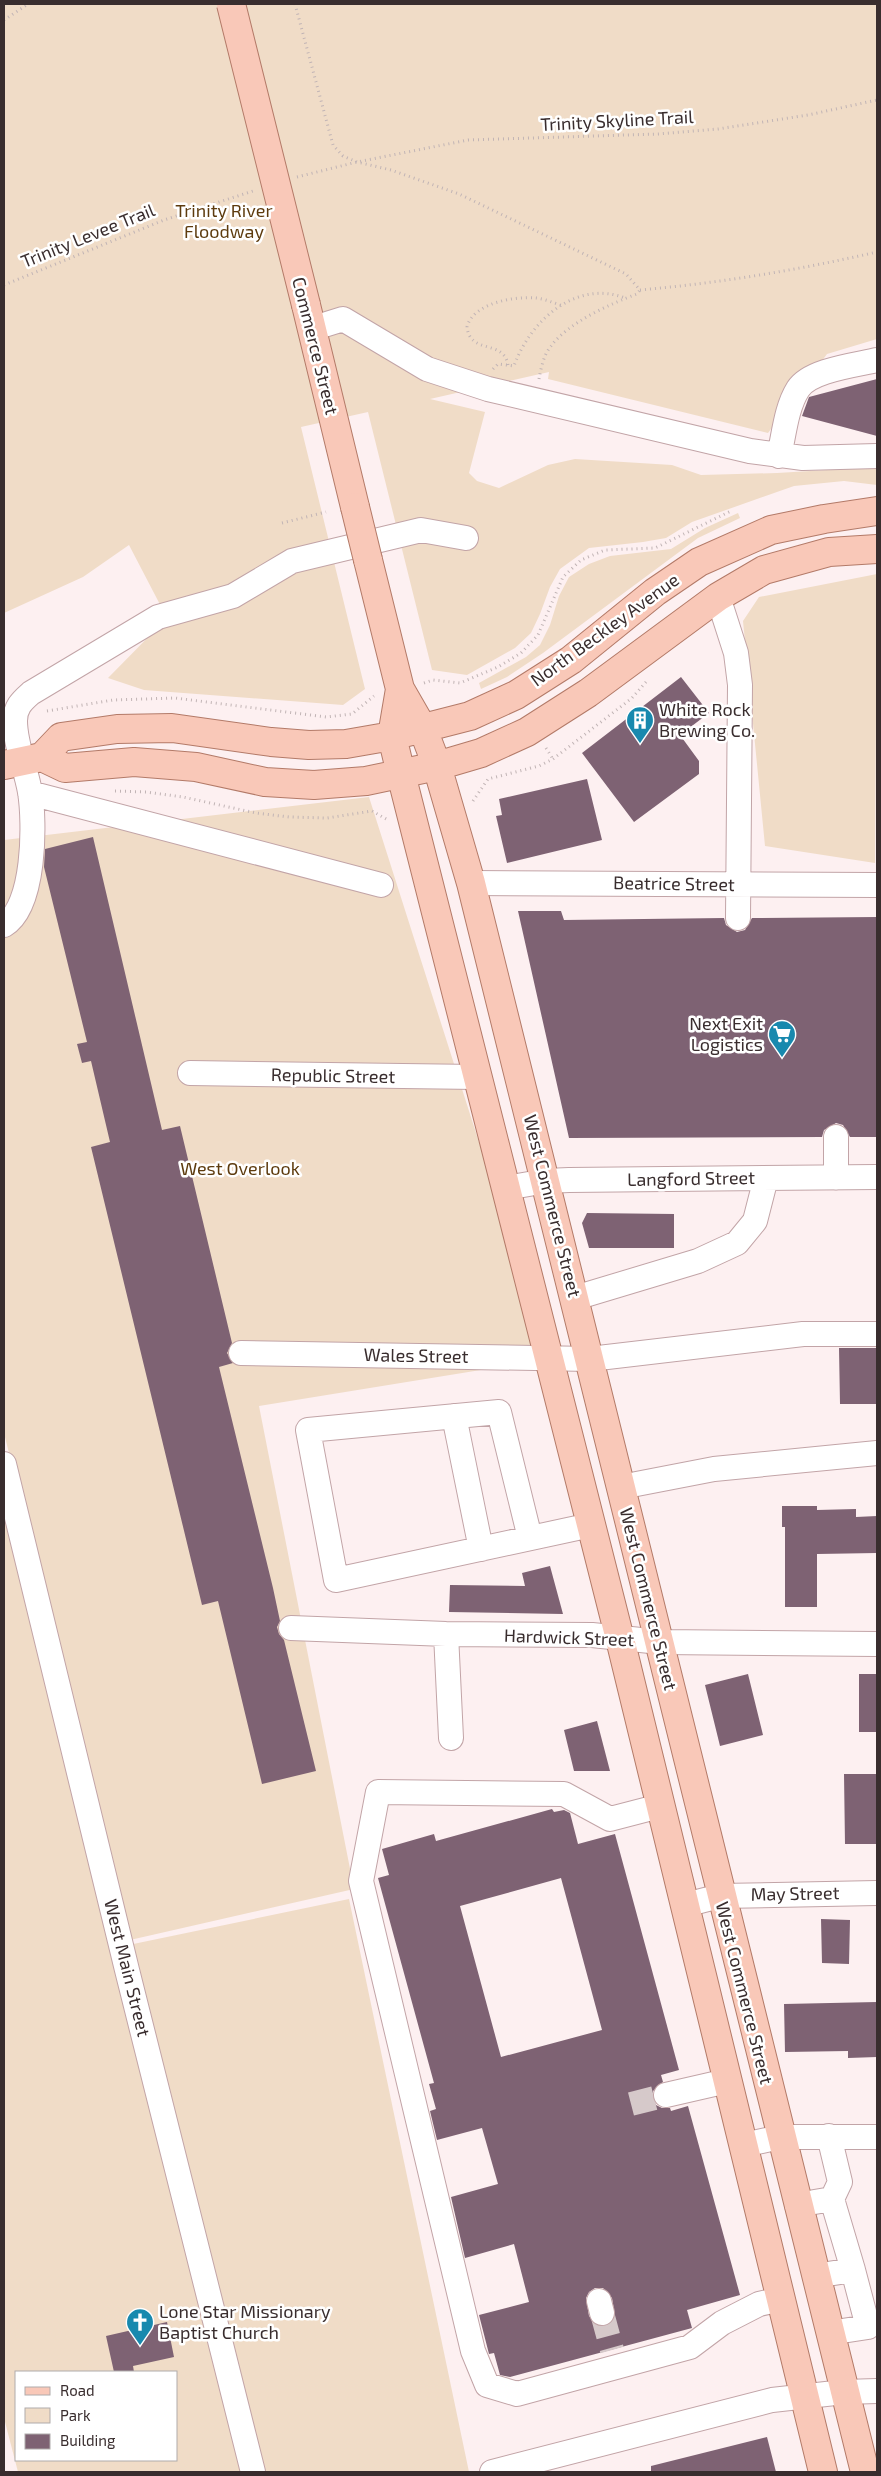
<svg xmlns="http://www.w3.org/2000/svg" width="881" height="2476" font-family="'Exo 2',sans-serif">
<rect width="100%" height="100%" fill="#fdf0f1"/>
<path fill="#f0dcc7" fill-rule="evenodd" d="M4 4H877V339L827 354 768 433 548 379 549 372 430 399 485 412 469 473 477 481 499 488 548 465 575 459 672 465 701 475 777 473 877 467V485L844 481 794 486 692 522 666 538 643 542 589 548 560 569 550 587 540 614 531 633 515 648 467 675 432 670 368 412 301 427 365 689 343 705 144 690 108 678 167 618 129 545 83 577 4 613Z
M738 513 740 518 698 538 543 653 507 677 481 689 479 683 526 657 540 645 550 625 559 596 569 577 589 564 610 556 671 549 705 528Z
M877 574 875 863 765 846 743 621 759 597Z
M369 797 548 1359 259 1406 354 1889 130 1940 4 1433V840Z
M4 1514 114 1948 349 1899 469 2472H18L4 2418ZM16 2372H176V2460H16Z"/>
<path fill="#7e6273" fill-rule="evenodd" d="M877 379V436L802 416 809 397Z
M681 677 709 713 680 735 699 761V774L634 822 582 753Z
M587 779 602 840 507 863 496 816 502 815 499 799Z
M93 837 162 1130 180 1126 232 1343 227 1353 233 1363 219 1367 273 1588 280 1621 277 1627 279 1634 284 1640 316 1771 262 1784 218 1601 202 1605 91 1147 110 1142 91 1061 82 1063 77 1044 87 1042 44 867 45 849Z
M518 911H561L564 920 724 918 726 925 737 932 745 930 752 918 877 917V1137H850L843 1125 836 1123 824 1130 822 1137 569 1138Z
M587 1213 674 1214V1248H589L582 1223Z
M839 1348H877V1404H840Z
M782 1506H817V1510L856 1509V1517L877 1516V1553L817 1554V1607H785V1527H782Z
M550 1566 563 1614 449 1612 450 1585 525 1586 522 1573Z
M748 1674 763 1735 720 1746 705 1685Z
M859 1674H877V1732H859Z
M597 1721 610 1771H574L564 1730Z
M844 1774H877V1844H845Z
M552 1809 554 1812 564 1810 570 1813 578 1844 615 1834 679 2070 661 2075 663 2082 653 2091V2099L656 2105 662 2108H670L671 2111 688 2106 740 2295 687 2310 692 2328 510 2377 500 2375 494 2353 489 2354 479 2315 529 2302 514 2244 465 2258 451 2197 498 2184 482 2128 437 2140 430 2111 436 2109 429 2084 434 2083 378 1878 389 1875 382 1849 434 1834 436 1841ZM561 1878 602 2030 501 2057 460 1906ZM595 2288H603L612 2298 615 2316 612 2322 606 2326H598L589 2316 586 2298 589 2292Z
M821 1919 850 1920 849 1964 822 1963Z
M877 2002V2057L848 2058V2051L785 2052 784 2004Z
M167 2322 174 2357 133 2366 134 2372H114L106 2336Z
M767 2437 776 2472H651V2466Z"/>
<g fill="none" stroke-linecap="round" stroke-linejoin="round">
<path stroke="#d6c9ca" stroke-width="24" stroke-dasharray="24 12" stroke-linecap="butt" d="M631 2104 666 2095
M602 2313 612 2350"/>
<g stroke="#c2a4a7" stroke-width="26">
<path id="minor" d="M311 329 343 319 427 369 488 389 750 451 803 458 877 456
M779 456C784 435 786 408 798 389 810 370 856 365 877 360
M718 597 736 653 740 685 738 918
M30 793 381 885
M471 883 877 885
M4 925C35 907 35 823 30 792 26 769 15 744 15 721 15 707 22 701 31 693L158 617 233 596 292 561 421 530 466 538
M190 1073 477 1077
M836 1137V1178
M506 1188 546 1181 569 1180 877 1177
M575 1298 698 1261 737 1243 755 1221 766 1178
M241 1353 590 1359 803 1334H877
M454 1416 481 1549
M4 1464 127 1970 253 2472
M621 1487 714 1469 877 1453
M530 1538 499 1412 308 1430 336 1580 591 1525
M291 1628 446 1634 592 1635 660 1642 877 1644
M446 1634 451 1738
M660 1806 610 1819 564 1794 378 1792 361 1881 473 2351 487 2385 517 2394 690 2347 722 2323 759 2304 781 2299
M685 1905 720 1896 877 1893
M666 2095 727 2081
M744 2145 780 2137H877
M832 2199 853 2270
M797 2205 832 2199 840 2182 829 2136
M815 2276 853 2270 868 2327 829 2333
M599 2301 602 2313
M492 2472 772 2400 844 2392 877 2391"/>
</g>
<g stroke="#b37a68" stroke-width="30">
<path id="major" d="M306 305 355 507
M368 560 400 689 423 729 437 766 471 883 865 2472
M400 689 392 736 401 774 620 1639 823 2472
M42 757 61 737 117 729 172 728 271 742 309 745 346 744 392 736 470 716 516 695 571 660 655 592 699 562 771 530 824 519 877 511
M4 765 42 757 65 768 134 762 196 767 265 782 314 785 366 781 437 766 481 753 527 732 588 693 718 597 764 570 829 552 877 549"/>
</g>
<path stroke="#c1b4b5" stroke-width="3" stroke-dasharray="1 4" stroke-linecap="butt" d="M295 4 333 145 343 156 357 162 391 170 459 194 626 274 640 290
M4 20 28 4
M297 177 357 162 468 140 658 134 718 129 808 115 877 100
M4 285 164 220 253 191
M640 290C720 283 798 270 877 252
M508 365C504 339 470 355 467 327 473 303 514 296 536 298 545 299 554 303 563 306
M493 369 498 364 514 366C530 321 576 279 625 298
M539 379C541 368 544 354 551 346 569 322 610 304 637 294L640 290
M282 523 326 512
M424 683 433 680 460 683 498 667 521 653 538 635 563 577 581 560 605 550 655 548 731 511
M47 711 113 700 175 698 326 717 352 714 374 696
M546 748 553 759
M115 791 146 792 183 797 256 813 289 817 327 818 372 811 388 820
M473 801 488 779 539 766 553 759 632 698 646 682"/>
<use href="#minor" stroke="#fff" stroke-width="24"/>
<use href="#major" stroke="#f9c8b8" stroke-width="28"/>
<g stroke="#b37a68" stroke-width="30" stroke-linecap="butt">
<path id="major-bridge" d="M231 4 306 305
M355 507 368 560"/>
</g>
<use href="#major-bridge" stroke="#f9c8b8" stroke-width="28"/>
</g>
<defs>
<g id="building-pin" transform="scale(1.4375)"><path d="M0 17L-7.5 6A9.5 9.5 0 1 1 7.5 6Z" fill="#1889ae" stroke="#fff"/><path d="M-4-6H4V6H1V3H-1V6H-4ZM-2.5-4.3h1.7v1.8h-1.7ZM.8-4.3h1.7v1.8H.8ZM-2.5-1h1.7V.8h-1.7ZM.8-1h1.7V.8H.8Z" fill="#fff"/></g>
<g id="supermarket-pin" transform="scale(1.4375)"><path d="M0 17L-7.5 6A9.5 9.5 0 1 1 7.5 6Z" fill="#1889ae" stroke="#fff"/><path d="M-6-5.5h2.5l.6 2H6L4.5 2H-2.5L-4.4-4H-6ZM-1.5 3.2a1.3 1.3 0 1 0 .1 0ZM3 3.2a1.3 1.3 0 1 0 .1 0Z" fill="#fff"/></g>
<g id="church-pin" transform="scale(1.4375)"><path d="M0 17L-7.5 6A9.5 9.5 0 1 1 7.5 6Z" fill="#1889ae" stroke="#fff"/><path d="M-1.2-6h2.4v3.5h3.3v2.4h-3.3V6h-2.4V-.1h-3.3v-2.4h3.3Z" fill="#fff"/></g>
</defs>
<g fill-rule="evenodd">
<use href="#building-pin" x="640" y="720"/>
<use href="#supermarket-pin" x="782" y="1034"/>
<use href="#church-pin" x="140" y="2322"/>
</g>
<g text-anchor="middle" stroke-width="5" stroke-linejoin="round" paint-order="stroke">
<g font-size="18" fill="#392d2e" stroke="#fff">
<text transform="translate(617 121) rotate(-3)" y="6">Trinity Skyline Trail</text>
<text transform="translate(88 236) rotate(-22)" y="6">Trinity Levee Trail</text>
<text transform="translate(315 346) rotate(76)" y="6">Commerce Street</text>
<text transform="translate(605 630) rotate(-36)" y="6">North Beckley Avenue</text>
<text transform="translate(674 884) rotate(1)" y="6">Beatrice Street</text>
<text transform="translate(333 1076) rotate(1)" y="6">Republic Street</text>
<text transform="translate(691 1179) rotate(-1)" y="6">Langford Street</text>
<text transform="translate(552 1206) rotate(76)" y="6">West Commerce Street</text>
<text transform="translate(416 1356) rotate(1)" y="6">Wales Street</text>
<text transform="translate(648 1599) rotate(76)" y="6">West Commerce Street</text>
<text transform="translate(569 1638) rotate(2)" y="6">Hardwick Street</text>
<text transform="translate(795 1894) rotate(-1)" y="6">May Street</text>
<text transform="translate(127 1968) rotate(76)" y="6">West Main Street</text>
<text transform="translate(744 1993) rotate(76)" y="6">West Commerce Street</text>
</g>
<g font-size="18" fill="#5d3b0e" stroke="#fff">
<text x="224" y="217">Trinity River<tspan x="224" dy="21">Floodway</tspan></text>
<text x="240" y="1175">West Overlook</text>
</g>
<g font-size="18" fill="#392d2e" stroke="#fff" text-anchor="start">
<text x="659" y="716">White Rock<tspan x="659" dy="21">Brewing Co.</tspan></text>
<text x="763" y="1030" text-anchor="end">Next Exit<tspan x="763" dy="21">Logistics</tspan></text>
<text x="159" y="2318">Lone Star Missionary<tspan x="159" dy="21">Baptist Church</tspan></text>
</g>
</g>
<rect width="881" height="2476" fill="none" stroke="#392d2e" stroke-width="10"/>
<rect x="15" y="2371" width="162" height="90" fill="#ffffff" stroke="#b0abab"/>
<rect x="25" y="2387" width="25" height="8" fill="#f9c8b8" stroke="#b0abab"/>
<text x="60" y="2396" font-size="15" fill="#392d2e">Road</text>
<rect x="25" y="2408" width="25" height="15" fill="#f0dcc7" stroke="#b0abab"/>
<text x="60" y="2421" font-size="15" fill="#392d2e">Park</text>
<rect x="25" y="2434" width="25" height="15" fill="#7e6273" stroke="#b0abab"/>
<text x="60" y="2446" font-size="15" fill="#392d2e">Building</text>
</svg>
